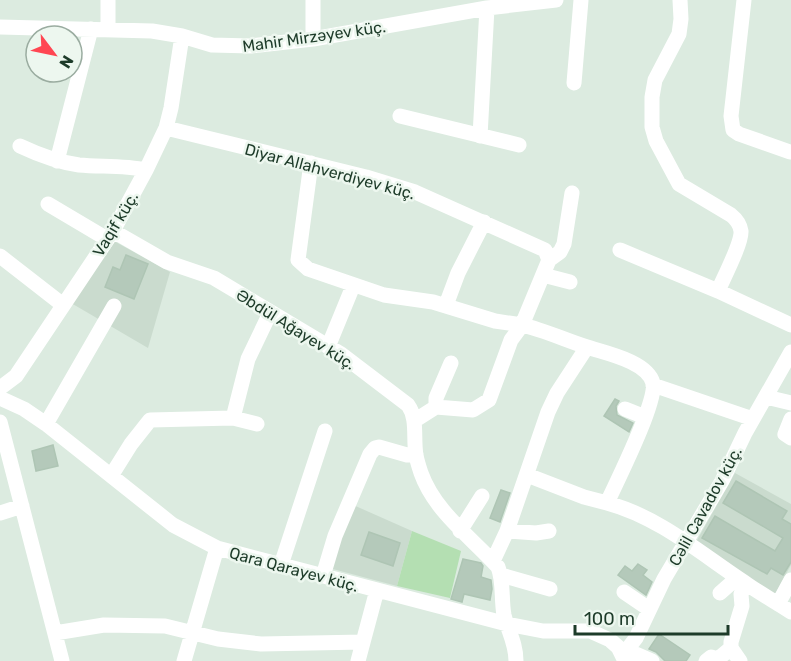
<svg xmlns="http://www.w3.org/2000/svg" width="791" height="661" font-family="Rubik,sans-serif">
<rect width="100%" height="100%" fill="#dcebe0"/>
<path fill="#cadbce" d="M114 241 170 272 148 348 71 303Z
M735 473 791 504V565L774 596 696 542Z
M351 504 412 531 397 586 329 568Z"/>
<path fill="#b4dfb2" d="M412 531 461 551 450 598 397 586Z"/>
<path fill="#b4c9ba" stroke="#aec5b4" stroke-width="1.5" d="M126 255 148 264 134 299 105 287 113 267 120 270Z
M615 399 619 401 616 406 617 415 633 423 629 432 604 416Z
M53 445 58 466 36 471 32 451Z
M736 481 787 511 782 519 791 524V562L783 575 771 568 767 574 702 538 715 516 775 551 783 538 723 503Z
M501 490 510 493 500 522 490 518Z
M369 532 400 543 393 566 361 555Z
M463 559 481 563 483 566 481 577 491 580 492 589 490 600 464 594 462 602 451 599Z
M638 564 647 570 643 575 652 582 646 595 618 575 625 566 632 571Z
M659 634 690 655 686 661H665L656 652 649 649Z"/>
<g fill="none" stroke-linecap="round" stroke-linejoin="round">
<path stroke="#fff" stroke-width="15" d="M108 0V30
M680 0 681 19 679 34 655 80 652 97V127L656 141 679 184 731 215C736 219 740 224 741 231 742 243 723 279 718 291
M744 0 731 116 733 130 739 134 790 152
M0 27 152 31 182 36 212 45 251 46 313 39 487 8 556 0
M313 39V0
M574 83 581 0
M400 116 519 145
M166 128 366 177 415 192 545 250 549 260 522 325C544 330 565 340 587 347 605 353 647 361 653 383 657 402 617 481 607 503 659 517 700 553 744 582 759 593 776 602 791 612
M480 136 487 8
M20 146C39 155 57 162 79 165 101 167 124 165 146 170
M57 161 91 29
M311 163 298 260 308 269 384 295 433 302 495 321 522 325 511 340 489 400 473 410 436 407
M48 204 107 239
M113 231 167 262 214 278 341 354 408 405C418 419 413 438 416 455 417 461 419 467 421 473 435 512 471 537 498 567 504 582 501 599 504 615 508 631 516 643 516 661
M620 250 718 291 791 325
M0 256 63 305
M549 260 560 252 564 244 572 193
M543 275 570 282
M446 305 458 273 484 222
M328 347 353 286
M653 385 753 419
M0 388 16 376 113 231 146 170 166 128 171 108 182 36
M766 397 791 403
M0 398 24 409 46 424 173 525 217 548 507 624 543 631H590L610 640 618 647 625 661
M625 409 645 417
M233 418 257 424
M791 419 785 434 791 438
M414 421 436 407V398L451 363
M0 422 62 661
M46 424 114 306
M527 475 584 497 607 503
M111 476 131 444 150 420 233 418 248 359 270 313
M0 513 22 506
M460 531 482 496
M507 531 536 533 549 531
M493 561 507 531 548 412 557 393 587 347
M281 565 325 431
M501 575 550 589
M323 576 335 536 370 454 375 448 379 447 407 455 416 454
M624 592 649 609
M720 593 737 578
M778 604 791 580
M55 633 104 625 165 626 218 639 261 644 363 642
M623 655 636 638 664 579 722 481 745 433 791 352
M623 655 636 654 652 661
M184 661 217 548
M358 661 377 590
M706 661 711 657 718 659 731 648
M740 661 731 648V642L742 606 741 594 746 584"/>
</g>
<g text-anchor="middle" stroke-width="5" stroke-linejoin="round" paint-order="stroke">
<g font-size="16" fill="#1d3b29" stroke="#edf7ef">
<text transform="translate(314 36) rotate(-8)" y="6">Mahir Mirzəyev küç.</text>
<text transform="translate(330 171) rotate(15)" y="6">Diyar Allahverdiyev küç.</text>
<text transform="translate(115 224) rotate(-59)" y="6">Vaqif küç.</text>
<text transform="translate(296 329) rotate(32)" y="6">Əbdül Ağayev küç.</text>
<text transform="translate(705 506) rotate(-61)" y="6">Cəlil Cavadov küç.</text>
<text transform="translate(294 569) rotate(15)" y="6">Qara Qarayev küç.</text>
</g>
</g>
<g transform="translate(54 54) rotate(122)"><circle r="28" fill="#edf7ef" stroke="#9aaca0" stroke-width="1.5"/>
<path d="M0-4.5L10 22L0 15L-10 22Z" fill="#ff4652"/>
<text y="-9" font-size="16" font-weight="bold" text-anchor="middle" fill="#1d3b29">N</text>
</g>
<path d="M575 625v9h153v-9" fill="none" stroke="#1d3b29" stroke-width="3"/>
<text x="584" y="625" font-size="18" fill="#1d3b29" stroke="#edf7ef" stroke-width="4.5" paint-order="stroke">100 m</text>
</svg>
